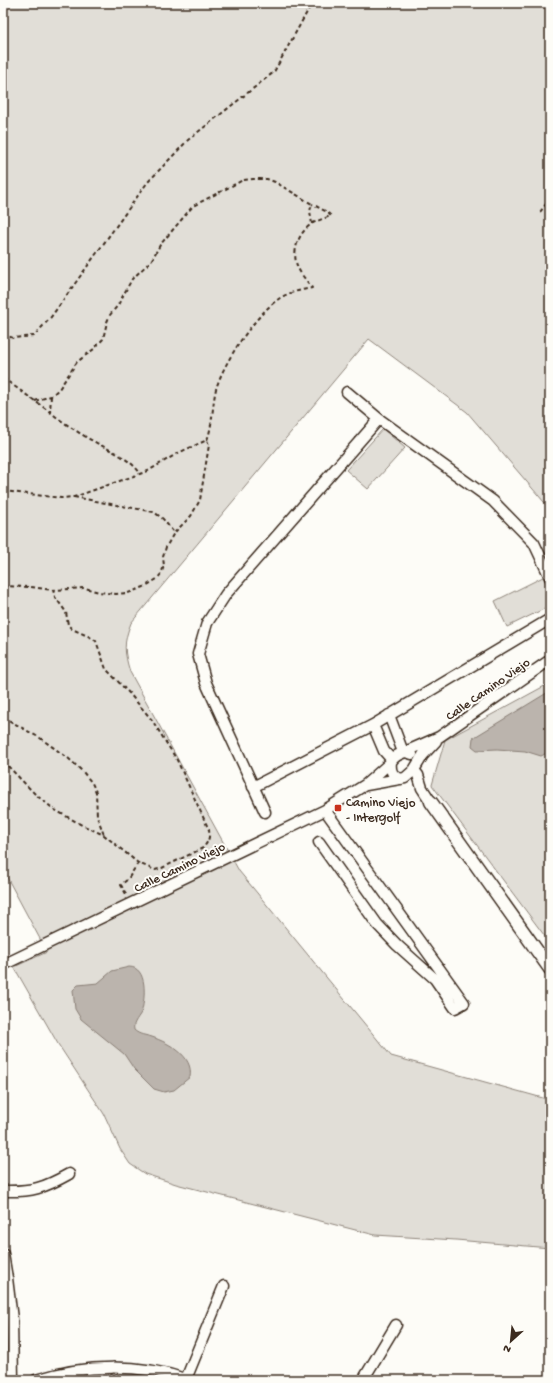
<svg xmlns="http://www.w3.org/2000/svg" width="553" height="1383" font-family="'Gochi Hand',sans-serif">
<rect width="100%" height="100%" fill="#fdfcf7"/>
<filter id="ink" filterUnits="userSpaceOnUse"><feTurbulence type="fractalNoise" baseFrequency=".025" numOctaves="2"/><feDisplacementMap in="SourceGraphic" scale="8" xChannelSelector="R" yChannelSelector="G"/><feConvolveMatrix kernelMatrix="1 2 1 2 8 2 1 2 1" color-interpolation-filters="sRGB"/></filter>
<g filter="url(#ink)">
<path fill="#e1ded7" stroke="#8e847a" d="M3 3H550V509L467 412 369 339 131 623C123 643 124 652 130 672L239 871 391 1056 550 1100V1248L456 1240 375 1235 176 1184 145 1174 130 1164 120 1149 104 1114 58 1044 14 967 47 952 3 870Z
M383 429 405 448 368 489 346 470Z
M543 577 550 591V606L507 627 495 601Z
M550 683V943L432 785 445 740Z"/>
<path fill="#bbb4ad" stroke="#887d74" d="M550 691V748L545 754 541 756 525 751 497 749 477 750 472 746 473 738Z
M129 967C148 967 145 998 142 1010 140 1017 132 1022 134 1030 139 1035 146 1035 152 1037 169 1043 194 1056 190 1077L174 1090 164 1092 154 1089 134 1069 124 1054 81 1019 75 1009 73 990 78 985 98 983 112 971Z"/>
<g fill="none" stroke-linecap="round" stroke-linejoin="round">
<g stroke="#3b2a1e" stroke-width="13">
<path id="minor" d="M347 392 379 419 493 501 534 543 550 577
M389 715 403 752
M373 725 384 751 392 760
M405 752 439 737 550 660
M414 770 418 775 422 788 431 802
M401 779C392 776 390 771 391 762 394 756 399 754 405 752L412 754
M366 785 405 778 414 770 423 755 436 741
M253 787 373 725 550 619
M265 812 206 683 198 654 207 623 226 594 379 419
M319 842 377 924 397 945 435 979 455 1008 464 1003 325 810
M3 965 325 810 365 785 391 762
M3 1191C32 1192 44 1188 69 1174
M3 1254 7 1278 12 1319 13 1380
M186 1379 224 1286
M36 1380C85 1364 139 1363 188 1380
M363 1380 396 1325"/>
</g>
<g stroke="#3b2a1e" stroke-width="15">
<path id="tertiary" d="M431 802 550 969"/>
</g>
<path stroke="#3b2a1e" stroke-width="2" stroke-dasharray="4 3" stroke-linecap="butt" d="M540 212 550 199
M3 334 13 338 34 336 51 317 147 183 188 140 274 72 312 3
M3 378 50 412
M51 396 50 412C61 421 73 429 86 437 104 448 128 456 140 473
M35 401 51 396 59 389 77 362 94 349 103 339 107 322 110 315 118 305 132 279 151 261 160 245 193 206 243 180 253 179H267L275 182 312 204 310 211 312 224
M207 440C213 425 212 406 216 389 224 361 256 314 280 298 290 292 301 290 312 288 308 282 302 276 299 270 290 254 298 232 313 223 319 220 325 218 331 216L327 212 312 204
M3 491 61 498 74 497 148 471 178 453 207 440 209 445 200 500 191 516 174 533 166 547 163 557 164 566 161 574 157 579 144 587 128 593 116 594 99 592 85 588 53 590 31 587 3 586
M74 497 154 512 163 519 174 533
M3 717 40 738 68 758 83 772 92 783 96 792 97 816 104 835
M3 761 36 795 55 810 82 825 104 835 138 863 155 870 162 868 203 848C208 842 210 838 209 830L177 760 152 720 129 693 106 669 96 641 90 637 72 629 68 625 66 612 55 597 53 590
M126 894 121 885 128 879 138 863"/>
<use href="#minor" stroke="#fdfcf7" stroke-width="10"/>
<use href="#tertiary" stroke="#fdfcf7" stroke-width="12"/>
</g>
</g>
<rect fill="#c8321e" stroke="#fdfcf7" stroke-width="1.5" x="334" y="804" width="8" height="8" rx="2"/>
<g text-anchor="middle" stroke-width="4" stroke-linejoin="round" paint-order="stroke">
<g font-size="13" fill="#3b2a1e" stroke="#fdfcf7">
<text transform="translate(487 688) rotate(-35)" y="5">Calle Camino Viejo</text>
<text transform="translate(179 866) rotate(-26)" y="5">Calle Camino Viejo</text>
</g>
<g font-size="13" fill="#3b2a1e" stroke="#fdfcf7" text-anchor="start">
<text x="346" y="806">Camino Viejo<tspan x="346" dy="15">- Intergolf</tspan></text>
</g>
</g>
<rect width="553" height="1383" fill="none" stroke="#fdfcf7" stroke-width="16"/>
<rect x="8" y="8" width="537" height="1367" fill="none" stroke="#3b2a1e" stroke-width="1.5" filter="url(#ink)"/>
<g transform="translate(511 1341) rotate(207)" stroke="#fdfcf7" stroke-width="3" paint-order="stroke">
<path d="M0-3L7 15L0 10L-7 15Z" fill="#3b2a1e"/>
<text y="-6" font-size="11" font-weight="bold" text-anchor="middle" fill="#3b2a1e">N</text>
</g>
</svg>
